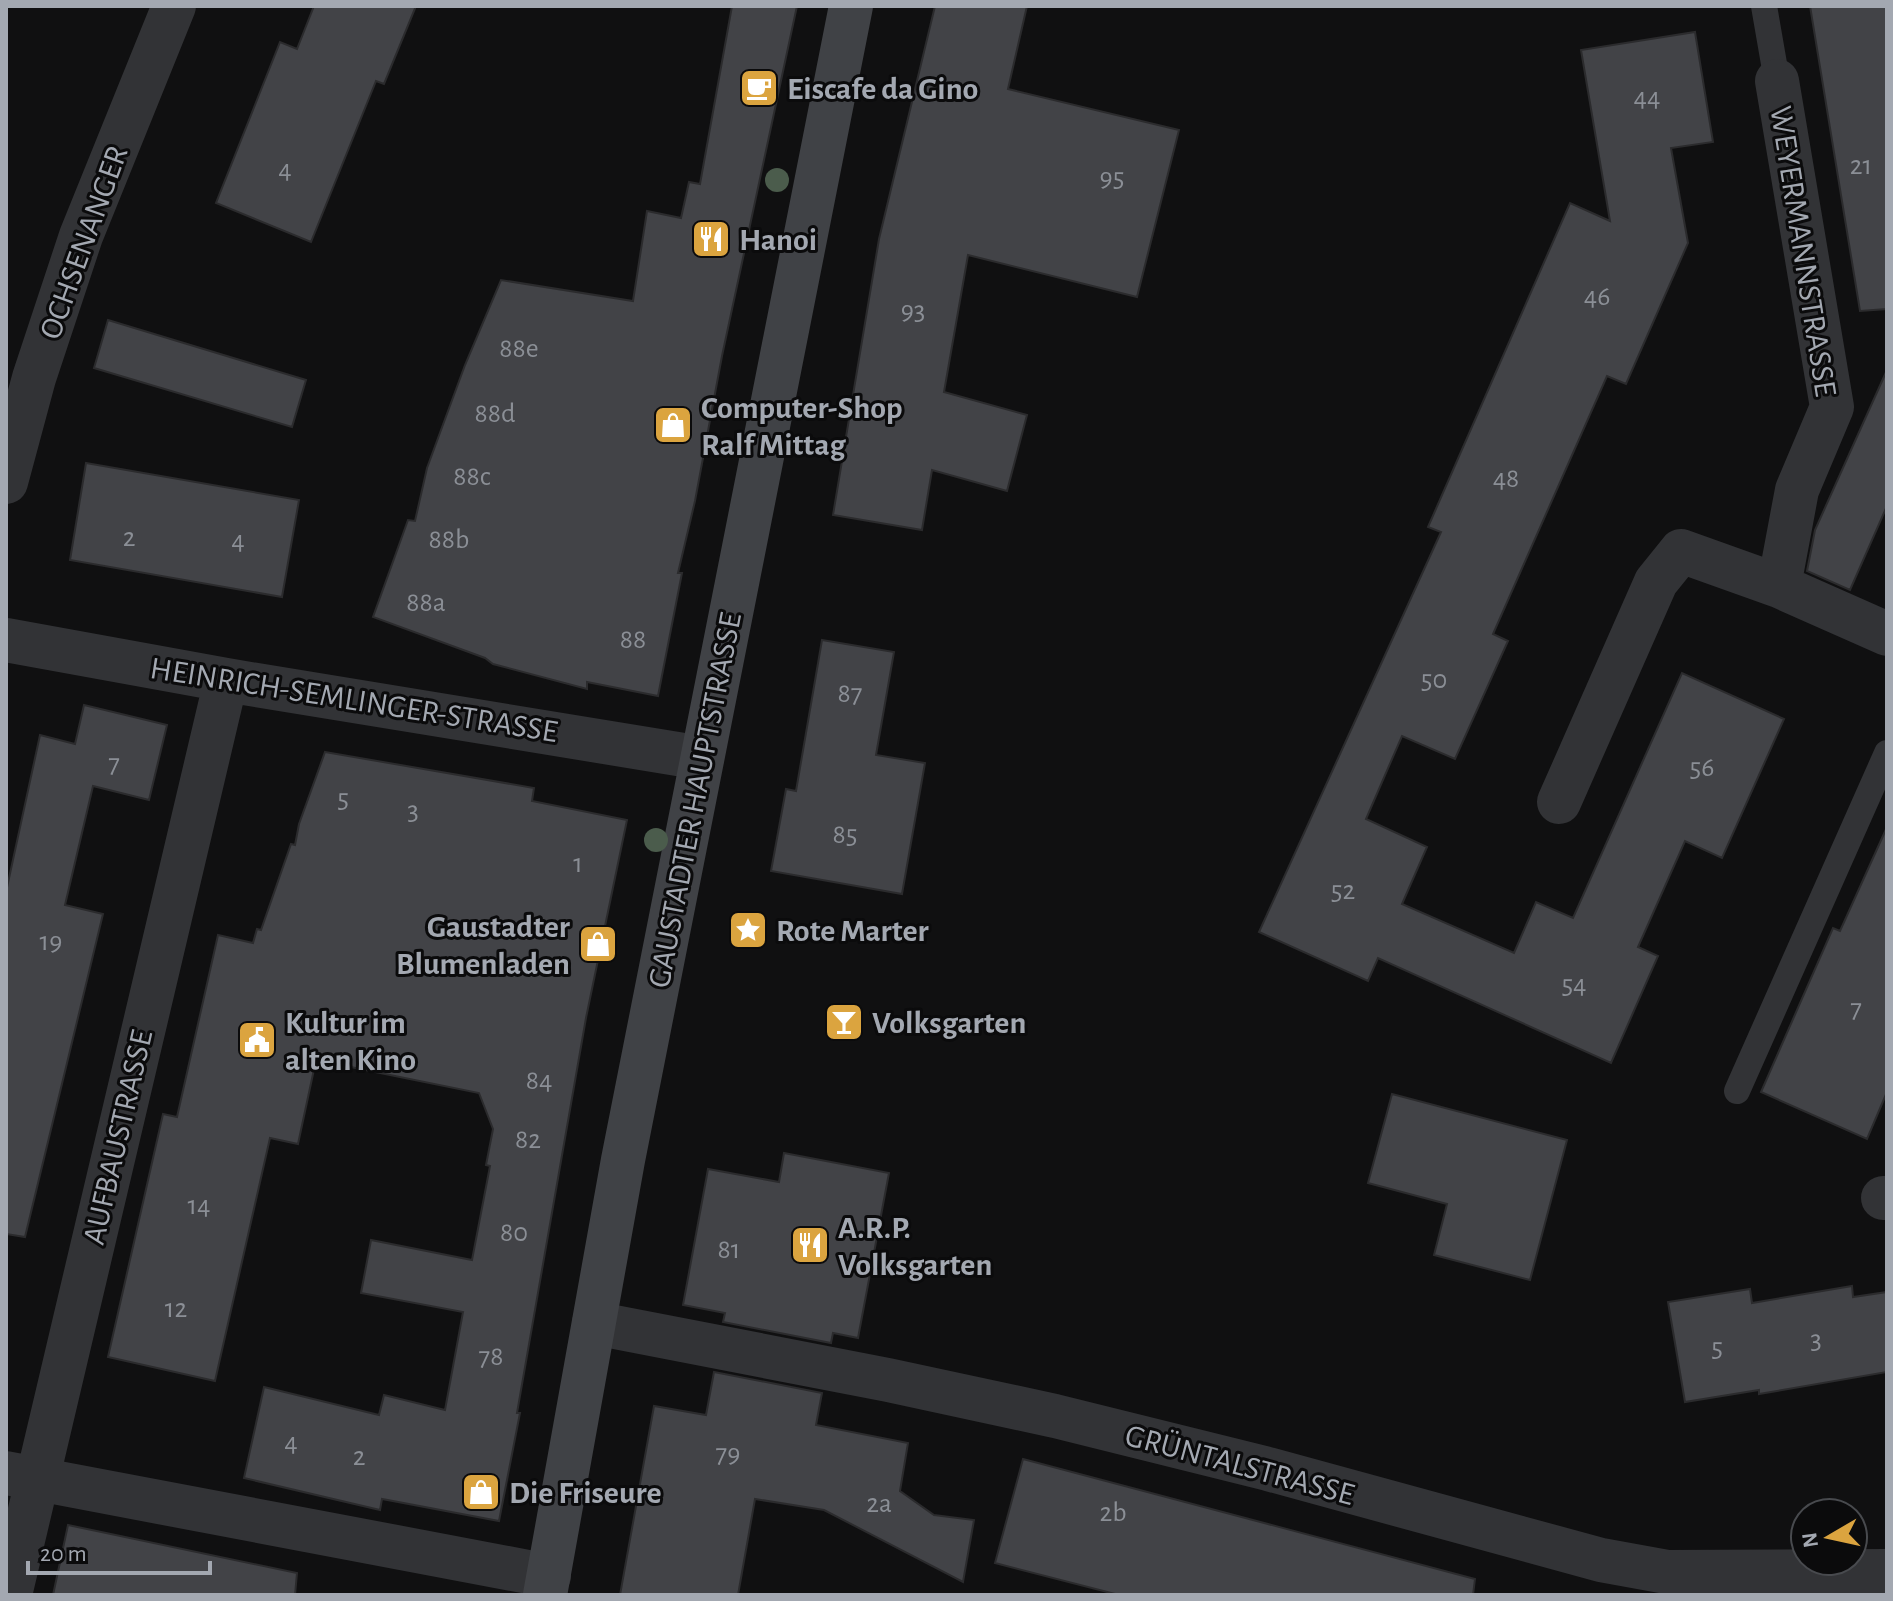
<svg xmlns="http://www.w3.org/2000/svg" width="1893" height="1601" font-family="'Alegreya Sans',sans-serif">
<rect width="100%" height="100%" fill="#101011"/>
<path fill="#424347" stroke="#2b2b2d" stroke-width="2" d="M314 6H416L384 84 376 81 311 242 216 203 280 42 297 49Z
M732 6H797L722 356 695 501 678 573H682L658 696 587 682V689L493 664 485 658 373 617 408 520 415 521 427 468 465 365 501 280 633 301 647 211 681 218 689 182 700 184Z
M935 6H1027L1008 89 1179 130 1137 297 968 255 944 392 1027 415 1007 491 932 470 922 530 833 515 879 239Z
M1810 6H1887V309L1860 311Z
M1695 32 1713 142 1671 148 1688 243 1626 384 1607 376 1493 634 1508 641 1455 759 1402 736 1366 819 1427 847 1402 904 1514 953 1536 902 1573 918 1682 673 1784 719 1722 858 1685 841 1638 947 1658 956 1611 1063 1378 958 1368 981 1259 932 1441 532 1428 527 1570 203 1610 221 1581 50Z
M108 320 306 380 292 427 94 368Z
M1887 370V506L1850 590 1807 571 1815 530Z
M86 463 299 500 282 597 70 560Z
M822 640 894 652 876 755 925 763 902 894 771 871 786 789 796 791Z
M84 705 167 725 149 800 93 786 65 905 103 914 25 1237 6 1234V892L40 735 75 744Z
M325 752 534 788 532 801 627 820 586 1018 517 1413H520L499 1521 382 1499 380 1510 244 1478 264 1387 379 1415 384 1395 445 1410 463 1312 361 1293 371 1240 472 1260 490 1166 486 1165 493 1129 479 1093 316 1060 298 1144 270 1138 215 1381 108 1357 163 1114 177 1117 218 935 253 943 257 929 261 930 291 844 295 845 299 824Z
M1887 827V1092L1867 1139 1761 1092 1833 928 1840 931Z
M1392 1094 1567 1140 1530 1280 1434 1255 1447 1204 1368 1183Z
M784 1153 889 1173 858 1338 833 1333 831 1343 723 1322 725 1313 683 1305 708 1169 779 1182Z
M1852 1286 1853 1297 1887 1292V1372L1759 1394V1390L1685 1402 1668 1302 1750 1289 1752 1303Z
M714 1372 822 1393 816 1425 908 1443 900 1491 934 1515 974 1520 963 1582 824 1510 755 1499 738 1595H620L654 1406 706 1415Z
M1023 1459 1475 1579 1473 1595H1119L995 1563Z
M68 1525 297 1573 295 1595H53Z"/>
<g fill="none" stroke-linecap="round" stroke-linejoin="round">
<path stroke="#323336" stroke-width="26" d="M1764 6 1777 81
M1737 1091 1887 753"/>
<path stroke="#323336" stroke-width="44" d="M1777 81 1832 407 1797 490 1779 586
M6 482 34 378 81 236 174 6
M6 640 226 680 702 758
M1559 802 1656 582 1681 551 1779 586 1887 634
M1883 1198H1887
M594 1323 888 1380 1055 1416 1268 1469 1601 1560 1667 1572 1887 1571
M6 1473 549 1576
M10 1595 226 680"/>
<path stroke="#404246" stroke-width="44" d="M545 1595 623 1160 851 6"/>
</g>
<g fill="#4b5c4c">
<circle cx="777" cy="180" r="12"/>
<circle cx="656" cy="840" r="12"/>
</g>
<defs>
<g id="cafe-square" transform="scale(2)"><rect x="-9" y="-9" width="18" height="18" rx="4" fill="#dba43f" stroke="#0b0b0c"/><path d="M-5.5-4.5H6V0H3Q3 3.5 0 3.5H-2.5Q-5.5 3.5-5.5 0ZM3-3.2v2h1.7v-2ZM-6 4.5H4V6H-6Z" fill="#fff"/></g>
<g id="restaurant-square" transform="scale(2)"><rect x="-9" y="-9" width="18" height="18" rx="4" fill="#dba43f" stroke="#0b0b0c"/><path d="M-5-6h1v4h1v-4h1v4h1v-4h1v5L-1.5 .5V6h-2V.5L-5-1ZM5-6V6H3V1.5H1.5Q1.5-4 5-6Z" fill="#fff"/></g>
<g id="shop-square" transform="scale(2)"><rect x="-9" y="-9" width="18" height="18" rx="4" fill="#dba43f" stroke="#0b0b0c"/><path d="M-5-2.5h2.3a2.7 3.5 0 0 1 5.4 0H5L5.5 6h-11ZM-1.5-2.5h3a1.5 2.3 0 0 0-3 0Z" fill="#fff"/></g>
<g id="sight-square" transform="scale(2)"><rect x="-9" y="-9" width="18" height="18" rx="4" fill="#dba43f" stroke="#0b0b0c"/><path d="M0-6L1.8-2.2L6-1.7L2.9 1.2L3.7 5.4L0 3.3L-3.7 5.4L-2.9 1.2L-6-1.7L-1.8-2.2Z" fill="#fff"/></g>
<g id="bar-square" transform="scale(2)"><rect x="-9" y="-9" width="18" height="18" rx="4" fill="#dba43f" stroke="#0b0b0c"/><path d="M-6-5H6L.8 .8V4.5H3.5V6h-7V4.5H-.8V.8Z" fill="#fff"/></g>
<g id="civic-square" transform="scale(2)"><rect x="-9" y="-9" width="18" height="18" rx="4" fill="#dba43f" stroke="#0b0b0c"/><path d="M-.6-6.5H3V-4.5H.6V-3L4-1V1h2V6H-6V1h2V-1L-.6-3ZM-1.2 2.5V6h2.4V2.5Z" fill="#fff"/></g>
</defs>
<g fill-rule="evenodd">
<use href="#cafe-square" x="759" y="88"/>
<use href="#restaurant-square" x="711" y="239"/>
<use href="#shop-square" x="673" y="425"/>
<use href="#sight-square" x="748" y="930"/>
<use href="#shop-square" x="598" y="944"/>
<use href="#bar-square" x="844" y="1022"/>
<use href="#civic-square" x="257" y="1040"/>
<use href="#restaurant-square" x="810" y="1245"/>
<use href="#shop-square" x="481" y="1492"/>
</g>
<g text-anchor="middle" stroke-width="6" stroke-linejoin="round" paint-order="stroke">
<g font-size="28" fill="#8b8f96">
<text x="1647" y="106">44</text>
<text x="1861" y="174">21</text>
<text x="285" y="178">4</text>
<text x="1112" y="186">95</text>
<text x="1597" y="305">46</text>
<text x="913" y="319">93</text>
<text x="519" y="357">88e</text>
<text x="495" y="422">88d</text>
<text x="472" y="485">88c</text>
<text x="1506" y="487">48</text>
<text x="129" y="546">2</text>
<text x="449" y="548">88b</text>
<text x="238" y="549">4</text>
<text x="426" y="611">88a</text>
<text x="633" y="648">88</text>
<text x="1434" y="688">50</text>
<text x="850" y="702">87</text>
<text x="114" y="772">7</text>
<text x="1702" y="776">56</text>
<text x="343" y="807">5</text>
<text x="413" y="819">3</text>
<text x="845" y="843">85</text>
<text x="578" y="872">1</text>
<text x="1343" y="899">52</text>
<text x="51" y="950">19</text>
<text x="1574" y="993">54</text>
<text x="1856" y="1017">7</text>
<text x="539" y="1089">84</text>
<text x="528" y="1148">82</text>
<text x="199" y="1214">14</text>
<text x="514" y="1241">80</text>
<text x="729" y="1258">81</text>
<text x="176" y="1317">12</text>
<text x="1816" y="1348">3</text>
<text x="1717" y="1356">5</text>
<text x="491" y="1365">78</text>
<text x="291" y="1451">4</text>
<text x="728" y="1462">79</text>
<text x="359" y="1465">2</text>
<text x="879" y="1512">2a</text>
<text x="1113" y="1521">2b</text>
</g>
<g font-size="32" font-weight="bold" fill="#a3a8b1" stroke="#0b0b0c" text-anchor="start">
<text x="787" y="99">Eiscafe da Gino</text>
<text x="739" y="250">Hanoi</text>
<text x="701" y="418">Computer-Shop<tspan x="701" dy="37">Ralf Mittag</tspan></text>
<text x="570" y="937" text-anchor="end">Gaustadter<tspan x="570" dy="37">Blumenladen</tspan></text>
<text x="776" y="941">Rote Marter</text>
<text x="285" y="1033">Kultur im<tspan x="285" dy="37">alten Kino</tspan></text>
<text x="872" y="1033">Volksgarten</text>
<text x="838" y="1238">A.R.P.<tspan x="838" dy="37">Volksgarten</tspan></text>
<text x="509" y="1503">Die Friseure</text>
</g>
<g font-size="32" fill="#a3a8b1" stroke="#0b0b0c">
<text transform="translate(83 242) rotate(-70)" y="11">OCHSENANGER</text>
<text transform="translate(1804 251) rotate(81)" y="11">WEYERMANNSTRASSE</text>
<text transform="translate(354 699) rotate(9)" y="11">HEINRICH-SEMLINGER-STRASSE</text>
<text transform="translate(694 800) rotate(-79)" y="11">GAUSTADTER HAUPTSTRASSE</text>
<text transform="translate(117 1137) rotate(-77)" y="11">AUFBAUSTRASSE</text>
<text transform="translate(1240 1464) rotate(15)" y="11">GRÜNTALSTRASSE</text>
</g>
</g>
<rect width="1893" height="1601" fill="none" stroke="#a3a8b1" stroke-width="16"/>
<g transform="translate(1829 1537) rotate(261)"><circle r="38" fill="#0b0b0c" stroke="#484a4e" stroke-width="2"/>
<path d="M0-6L14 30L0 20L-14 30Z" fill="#dba43f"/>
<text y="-12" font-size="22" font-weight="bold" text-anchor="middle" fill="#a3a8b1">N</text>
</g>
<path d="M28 1561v12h182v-12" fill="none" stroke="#a3a8b1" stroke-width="4"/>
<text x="40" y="1561" font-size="24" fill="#a3a8b1" stroke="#0b0b0c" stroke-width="6" paint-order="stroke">20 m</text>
</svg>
